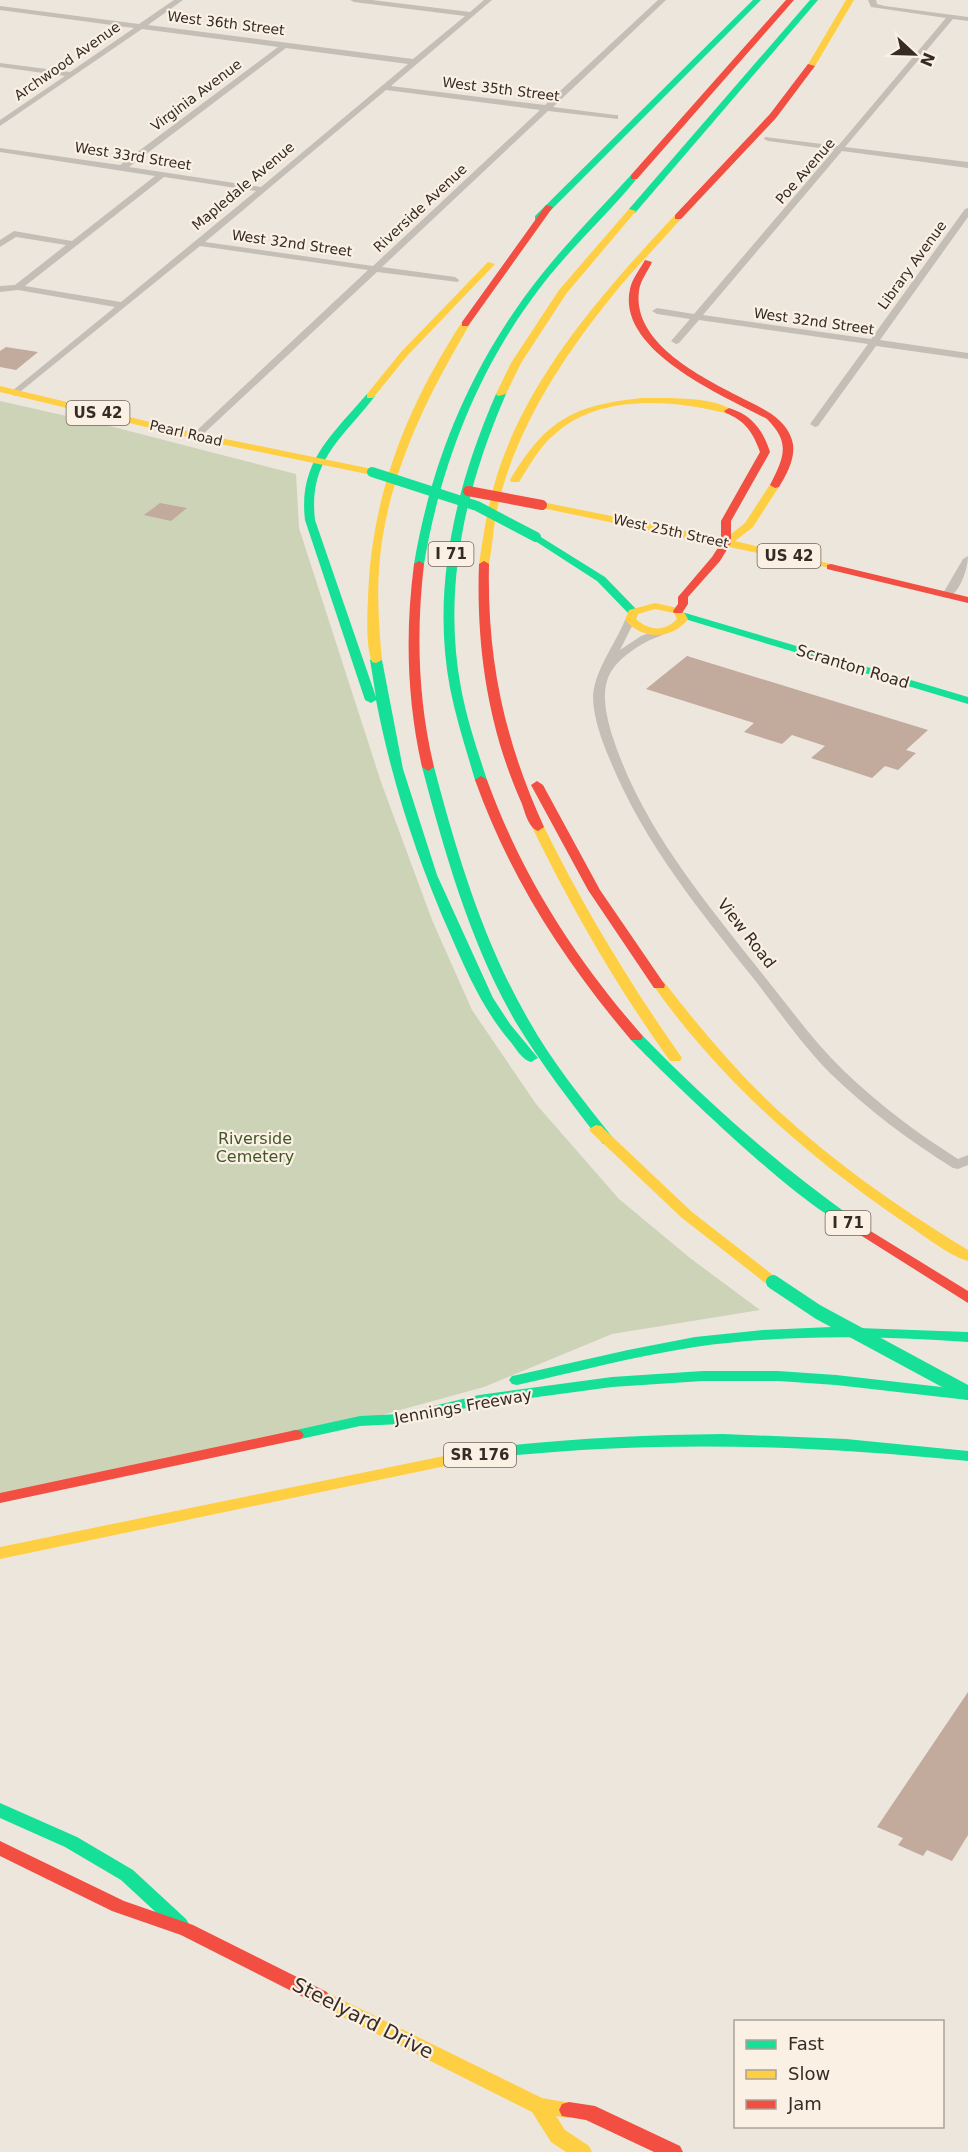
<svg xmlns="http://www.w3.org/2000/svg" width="968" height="2152" font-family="'DejaVu Sans',sans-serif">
<rect width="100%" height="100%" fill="#ede6dd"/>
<path fill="#cdd3b6" d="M0 401 102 424 296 474 299 528 381 782 432 920 472 1010 536 1104 619 1199 690 1258 760 1310 612 1334 484 1387 360 1421 0 1498Z"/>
<path fill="#c2aa9d" d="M6 347 38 352 16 370 0 367V351Z
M160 503 187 508 171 521 144 515Z
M687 656 928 730 906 750 916 753 898 770 885 766 872 778 811 758 825 746 792 735 782 744 744 732 754 723 646 689Z
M968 1692V1835L952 1861 927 1850 923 1856 898 1845 903 1838 877 1827Z"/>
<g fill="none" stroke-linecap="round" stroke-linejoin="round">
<path fill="#c5beb7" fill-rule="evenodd" d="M174 0H183L148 25 413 59 465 16 354 2 350 0H372L470 12 484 0H492L391 86 545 105 658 0H666L553 107 615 115H618V119L548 111 382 267 455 277 459 280 458 282 377 272 199 438H193V434L368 270 200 246 15 396 10 393 12 391 115 307 18 290 0 292V286L15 285 66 245 16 237 0 247V240L14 231 72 241 155 176 0 152V148L120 165 278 47 142 29 0 126V120L65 76 0 67V63L70 72 134 28 0 10V6L139 24ZM286 48 408 64 261 187 129 167ZM386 90 540 110 373 266 205 242ZM164 177 256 191 121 302 25 286Z
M868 0H876L877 4 885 6 968 17V21L953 19 845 147 968 162V168L842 151 703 315 871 339 965 209 968 208V217L880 340 968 353V359L876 346 818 426 815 427 810 424 868 344 699 320 679 343 676 344 671 341 690 319 657 314 652 311 657 308 694 314 834 150 768 141 764 139 765 137 838 146 946 18 871 7Z
M968 556C968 569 960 593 947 598L943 597 942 595 963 559Z
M630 617 635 620 620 650 641 636 663 628 668 631C663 636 655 637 648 641 633 649 612 663 607 681 602 698 607 718 612 735 642 828 705 901 764 976 790 1008 814 1042 843 1070 878 1104 917 1133 958 1159L968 1155V1165L958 1169 953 1168C910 1141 868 1110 831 1074 802 1045 779 1011 754 979 699 910 644 843 610 760 602 741 594 720 593 699 593 672 615 645 625 620Z"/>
<path fill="#16e098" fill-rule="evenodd" d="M753 0H761L541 220H535V216Z
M810 0H818L635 213H629V209Z
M631 175 638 177C611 211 578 241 550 275 482 359 442 458 424 564L419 567 415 566 414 564C432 457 474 359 542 274 570 239 601 208 631 175Z
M501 391 506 394C466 486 442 587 461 688 467 720 477 749 487 780L481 784 475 780C466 749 456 719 450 688 431 587 456 486 496 394Z
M370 393 375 396C342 439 308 460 315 520L376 697 370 660 376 657 382 660 403 769 437 875 493 998 510 1024 538 1058 531 1062C522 1060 515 1047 509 1040 483 1009 467 973 451 936 417 860 392 782 376 700L371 703 365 700 305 520C298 462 332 435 367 394Z
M536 534 605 577 637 610V614H629L597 581 532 539V535Z
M682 612 968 697V704L678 617 677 615Z
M428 763 434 767C457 854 483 941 528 1019 552 1062 583 1100 613 1138L615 1141 613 1144H603C572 1104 541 1064 515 1021 470 942 445 854 422 767Z
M636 1033 641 1034C707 1102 778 1165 856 1220L858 1223 856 1226C827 1234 658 1068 631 1040L629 1037Z
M831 1327 968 1332V1342C877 1336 786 1334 695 1347 635 1356 576 1372 517 1385L512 1384 509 1380 512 1376 517 1375 628 1350 695 1337 763 1330Z
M703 1371H778L836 1375 968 1390V1400L836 1385 778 1381H703L612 1387 479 1405 400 1424 360 1426 296 1440 291 1439 288 1435 291 1431 296 1430 360 1416 400 1414 479 1395 612 1377Z
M723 1434 846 1439 968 1451V1461C801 1444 645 1440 478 1459L472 1458 470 1454 472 1450 478 1449C560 1439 641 1435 723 1434Z
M0 1803 77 1837 133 1870 186 1919 189 1924 186 1929 180 1931 174 1929 121 1880 65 1847 0 1818Z"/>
<path fill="#ffcf43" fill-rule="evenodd" d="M846 0H854L815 66 808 68 807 66Z
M629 209 636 211 566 294 521 363 506 394 498 396 496 394 511 363 559 290Z
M675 215 682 217C660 244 634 268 613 295 561 359 513 433 496 514 493 531 492 548 489 564L484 567 480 566 479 564C484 530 489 498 500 466 534 369 606 289 675 215Z
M488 262 495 264 407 356 373 398H367V394L401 352Z
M462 322 470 324C425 400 386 478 379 568 377 599 379 629 382 660L376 663 372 662C366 648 367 616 368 599 371 496 406 408 462 322Z
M0 386 196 433 372 469 377 472 372 475 196 439 0 392Z
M642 398C667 398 713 396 734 411L729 414C675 400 600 393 555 434 539 447 530 465 519 482H511L510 480C546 420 573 405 642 398Z
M775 482 780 485 753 527 735 541 835 565V569L542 508 537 505 542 502 725 539 745 523 771 483Z
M655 603 682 609 688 619C672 640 642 640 625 620L629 610ZM655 609 674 613 677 619C665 632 649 631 636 619L638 614Z
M538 823 544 827C584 908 630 984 682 1058L680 1061H670C617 987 572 909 532 827Z
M659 981 664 982C696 1023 729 1063 766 1099 827 1158 896 1206 968 1250V1261C949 1256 922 1234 905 1223 809 1158 720 1080 653 985Z
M596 1125 601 1126 692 1212 778 1279 780 1282 778 1285H768L682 1218 591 1132 589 1129Z
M478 1449 484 1450 486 1454 484 1458 0 1559V1547Z
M320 1989 542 2098 576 2104 579 2110 576 2116 569 2118 556 2116 565 2130 589 2146 592 2152H566L551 2142 532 2112 313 2002 311 1997 313 1992Z"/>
<path fill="#f24e42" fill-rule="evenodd" d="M786 0H794L637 179H631V175Z
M808 64 815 66 776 118 681 219H675V215L770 114Z
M546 205 553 207 468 326H462V322Z
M645 260 652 262C648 271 640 281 639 291 632 342 699 376 736 395 757 406 785 416 792 440 797 456 787 474 779 487L775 488 770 485C784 457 791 443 767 419 724 396 616 351 630 289 632 279 640 269 645 260Z
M729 408C752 415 763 430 770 452L731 521V543L720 561 688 597V604L682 613H674L673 611 678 604V597L712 557 721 543V521L760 452C753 432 745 421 726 413L724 411Z
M419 561 424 564C416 633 418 700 434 767L428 771 422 767C407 700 405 633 414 564Z
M484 561 489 564C487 660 504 739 544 827L538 831C529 828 525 813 522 804 488 728 476 647 479 564Z
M831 564 968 597V603L827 569V565Z
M481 776 487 780C522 876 574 957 641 1034L643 1037 641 1040H631C564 961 510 878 475 780Z
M537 781 543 785 600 890 665 985 664 988H654L588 890 531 785Z
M851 1219 968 1291V1303L846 1226 844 1223 846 1220Z
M296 1430 301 1431 304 1435 301 1439 0 1503V1493Z
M0 1841 124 1901 193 1925 327 1992 329 1997 327 2002 320 2005 313 2002 181 1935 112 1911 0 1856Z
M569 2102 595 2106 680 2146 683 2152H654L586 2120 562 2116 559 2110 562 2104Z"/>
<path stroke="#16e098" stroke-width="10" d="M372 472 477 506 536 537"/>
<path stroke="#16e098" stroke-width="14" d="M773 1282 818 1312 968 1393"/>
<path stroke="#f24e42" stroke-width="10" d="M468 491 542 505"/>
</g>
<g text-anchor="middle" stroke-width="4.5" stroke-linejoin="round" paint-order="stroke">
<g font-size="14" fill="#362b25" stroke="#faf1e4">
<text transform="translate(226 23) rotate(7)" y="5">West 36th Street</text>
<text transform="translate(67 61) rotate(-35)" y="5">Archwood Avenue</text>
<text transform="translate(501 89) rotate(7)" y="5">West 35th Street</text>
<text transform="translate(196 95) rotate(-37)" y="5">Virginia Avenue</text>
<text transform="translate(133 156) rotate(9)" y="5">West 33rd Street</text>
<text transform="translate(805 171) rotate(-49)" y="5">Poe Avenue</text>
<text transform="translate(243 186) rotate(-40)" y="5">Mapledale Avenue</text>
<text transform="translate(420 208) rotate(-43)" y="5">Riverside Avenue</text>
<text transform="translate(292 243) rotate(8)" y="5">West 32nd Street</text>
<text transform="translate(912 265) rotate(-54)" y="5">Library Avenue</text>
<text transform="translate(814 321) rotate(8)" y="5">West 32nd Street</text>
<text transform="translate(186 433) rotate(13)" y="5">Pearl Road</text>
<text transform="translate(671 531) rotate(12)" y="5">West 25th Street</text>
</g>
<g fill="#faf1e4" stroke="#71665e" stroke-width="1.5">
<rect x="66.5" y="401" width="63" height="24" rx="4.5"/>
<rect x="428.5" y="542" width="45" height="24" rx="4.5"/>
<rect x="757.5" y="544" width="63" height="24" rx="4.5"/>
<rect x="825.5" y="1211" width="45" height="24" rx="4.5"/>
<rect x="444" y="1443" width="72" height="24" rx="4.5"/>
</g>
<g font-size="15" font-weight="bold" fill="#362b25">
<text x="98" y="418">US 42</text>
<text x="451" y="559">I 71</text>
<text x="789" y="561">US 42</text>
<text x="848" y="1228">I 71</text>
<text x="480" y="1460">SR 176</text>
</g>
<g font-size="16" fill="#362b25" stroke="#faf1e4">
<text transform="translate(853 666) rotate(17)" y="6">Scranton Road</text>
<text transform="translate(747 933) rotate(52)" y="6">View Road</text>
<text transform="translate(463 1406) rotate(-10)" y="6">Jennings Freeway</text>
</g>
<g font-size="16" fill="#435627" stroke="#faf1e4">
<text x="255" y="1144">Riverside<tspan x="255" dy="18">Cemetery</tspan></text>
</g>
<g font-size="20" fill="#362b25" stroke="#faf1e4">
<text transform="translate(363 2018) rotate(27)" y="7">Steelyard Drive</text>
</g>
</g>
<rect x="734" y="2020" width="210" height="108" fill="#faf1e4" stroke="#aca298" stroke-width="1.5"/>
<rect x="746" y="2040" width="30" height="9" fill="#16e098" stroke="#aca298" stroke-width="1.5"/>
<text x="788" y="2050" font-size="18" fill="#362b25">Fast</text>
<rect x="746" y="2070" width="30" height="9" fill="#ffcf43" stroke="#aca298" stroke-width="1.5"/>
<text x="788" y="2080" font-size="18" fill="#362b25">Slow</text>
<rect x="746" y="2100" width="30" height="9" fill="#f24e42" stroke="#aca298" stroke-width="1.5"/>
<text x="788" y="2110" font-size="18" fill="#362b25">Jam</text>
<g transform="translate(914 54) rotate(112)" stroke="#faf1e4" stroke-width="4.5" paint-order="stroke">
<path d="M0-4.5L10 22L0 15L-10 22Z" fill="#362b25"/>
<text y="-9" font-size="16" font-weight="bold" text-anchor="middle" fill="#362b25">N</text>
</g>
</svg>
